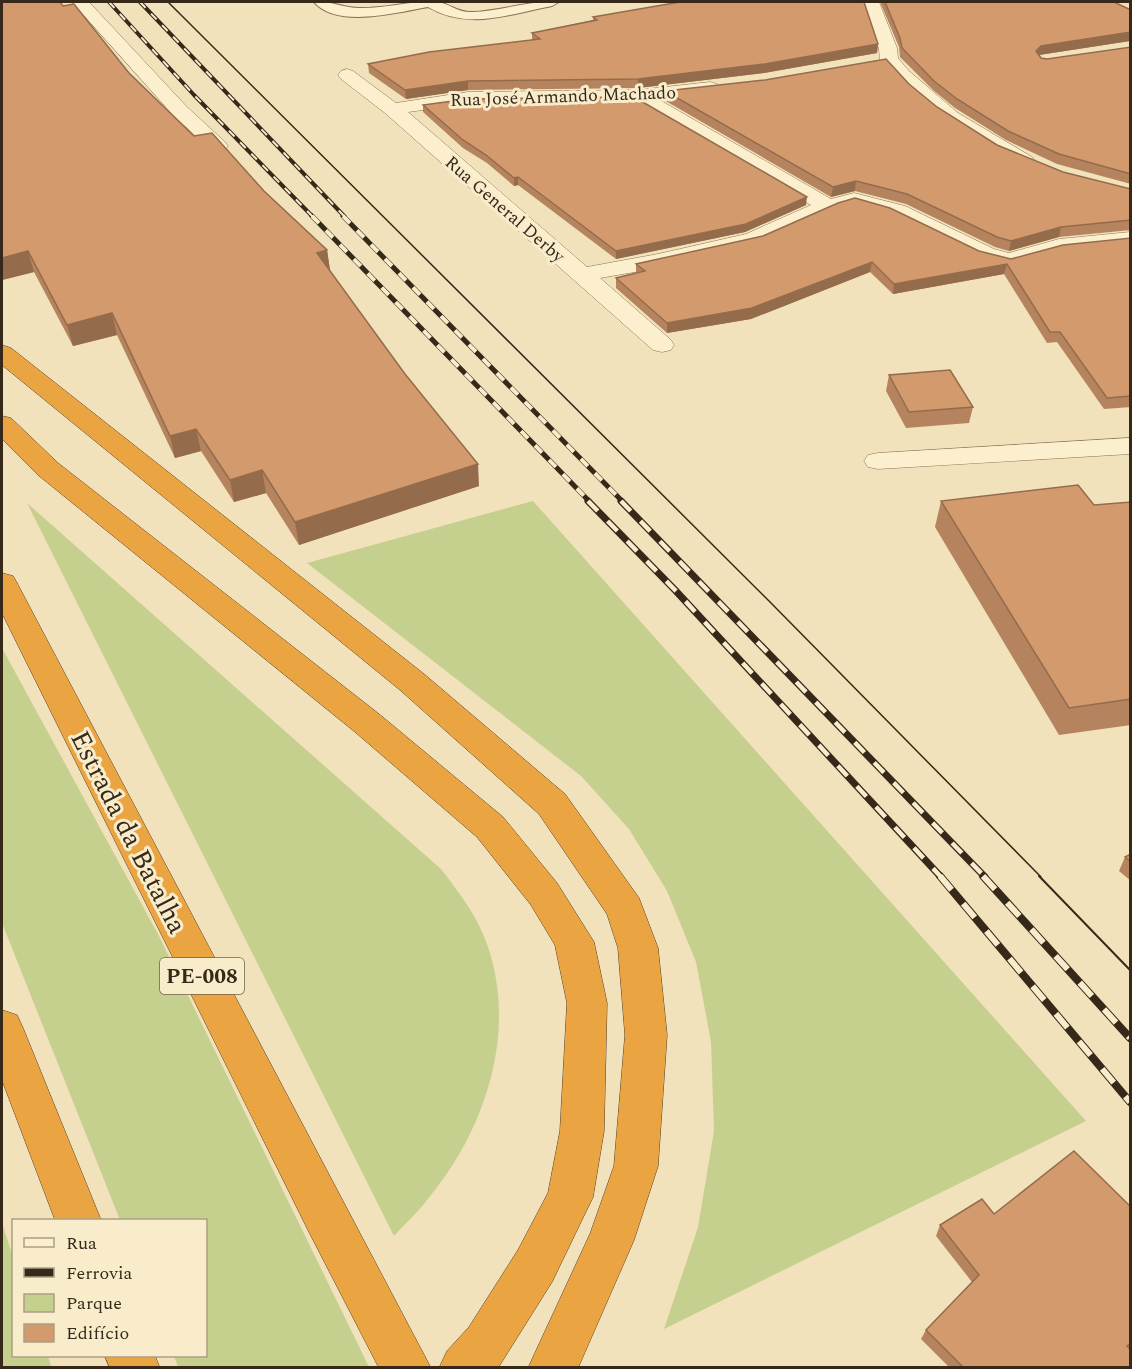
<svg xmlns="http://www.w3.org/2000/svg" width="1132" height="1369" font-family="Spectral,serif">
<rect width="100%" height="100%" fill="#f1e2bb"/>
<path fill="#c6d08e" d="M533 501 1086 1121 664 1329 698 1227 714 1131 711 1042 696 962 667 891 629 829 581 776 307 563Z
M27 503 441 869C457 890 473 910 483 934 520 1021 489 1124 431 1195 420 1210 406 1223 394 1236Z
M2 648 159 936 369 1367H178L174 1356H206V1220H120L2 923Z
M2 1223 13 1257 14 1356H48L51 1366 2 1367Z"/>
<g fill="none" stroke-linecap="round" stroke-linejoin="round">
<g stroke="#897253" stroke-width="2">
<path id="lane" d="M314 2C330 0 343 8 359 8 385 9 411 0 437 2 449 3 458 13 472 12 502 11 529 0 559 2L552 6C509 14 469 31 428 7 398 12 337 29 314 2Z"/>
</g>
<g stroke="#897253" stroke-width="1">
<path id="street" d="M72 2H89L187 107 225 142 228 146 225 150H211L173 115Z
M863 2H879L897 48 898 58 909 71 958 113 1032 157 1035 161 1032 165C1005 172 891 87 880 59 879 55 880 50 878 46 874 31 868 16 863 2Z
M347 69 353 71 396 103 468 92 638 90 710 82 717 84 719 88 717 92 658 99 831 199 854 193 905 206 994 249 1009 253 1059 239 1130 232V246L1060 253 1009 267 978 259 889 216 854 206 836 211 761 244 658 268 600 278 671 340 674 345 671 350 662 352 653 350 385 113 341 79 338 75 341 71ZM634 102 811 205 746 234 658 254 587 267 408 112 468 104Z
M1130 438V454L878 469 868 467 864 461 868 455 878 453Z"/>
</g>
<g stroke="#563f29" stroke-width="1">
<path id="highway" d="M2 345 11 348 424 674 565 794 639 898 658 948 667 1035 658 1166 634 1240 578 1368H528L590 1234 614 1166 625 1035 618 948 607 914 539 814 400 690 2 365Z
M2 416 11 418 58 463 379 714 503 817 557 883 594 942 607 1003 604 1131 593 1197 552 1282 498 1368H439L447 1351 469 1327 518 1250 548 1193 560 1131 567 1003 555 945 531 905 477 837 355 732 38 475 2 439Z
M2 573 13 576 17 583 431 1368H379L309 1232 2 613Z
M2 1010 17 1015 23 1028 101 1220H55L2 1080Z
M105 1356H155L160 1368H110Z"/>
</g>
<use href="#lane" fill="#fcefce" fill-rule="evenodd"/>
<use href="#street" fill="#fcefce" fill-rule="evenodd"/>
<use href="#highway" fill="#eaa542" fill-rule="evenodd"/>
<path stroke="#37291a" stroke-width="1.5" d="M168 2 772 604 1041 877"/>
<path stroke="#37291a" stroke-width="2" d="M1039 876 1130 970"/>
<g stroke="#37291a" stroke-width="4">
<path id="rail-far3" d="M109 2 194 95 313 217
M140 2 345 217"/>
</g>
<g stroke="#37291a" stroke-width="5">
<path id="rail-far2" d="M312 216 590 502
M343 216 623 502"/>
</g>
<g stroke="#37291a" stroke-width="7">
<path id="rail-far1" d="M588 501 675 590 941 877
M621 501 985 877"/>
</g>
<g stroke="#37291a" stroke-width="8">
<path id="rail" d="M940 876 1130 1102
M983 876 1130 1038"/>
</g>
<use href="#rail-far3" stroke="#f8eccb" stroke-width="2" stroke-dasharray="8" stroke-linecap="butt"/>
<use href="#rail-far2" stroke="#f8eccb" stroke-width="4" stroke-dasharray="10" stroke-linecap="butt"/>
<use href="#rail-far1" stroke="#f8eccb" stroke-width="4.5" stroke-dasharray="14" stroke-linecap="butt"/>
<use href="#rail" stroke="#f8eccb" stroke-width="6" stroke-dasharray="18" stroke-linecap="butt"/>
</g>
<path fill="#b5845e" d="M880 2H1114L1131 10V41H1130L1039 55 1041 58 1047 59 1131 47V184L1057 164 1006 140 955 108 933 90 900 57 899 47Z
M63 6 129 73 194 136 264 191 327 250 330 270 479 486 299 545 266 493 234 502 201 451 175 458 117 335 73 346 34 272 2 280Z
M593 17 878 44 877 53 764 73 638 88 468 90 406 99 369 73 368 64 532 40V33L593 20Z
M909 84 937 107 997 145 1063 172 1131 189V230L1059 237 1009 251 995 247 906 204 855 191 831 197 664 100 665 91Z
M423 105 806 205 745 232 616 259 518 185 514 186 487 163 463 148 423 112Z
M1131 238V407L1104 409 1057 342 1047 343 1004 274 893 294 870 272 751 319 667 333 616 288V278L636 273V264L979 251 1011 259Z
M889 375 973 407 969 423 906 428 886 391Z
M941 501 1094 505 1131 502V725L1059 735 935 527Z
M1131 854V881L1119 871 1125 857Z
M1131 1207V1368H950L921 1339 926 1330 972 1282 936 1236 940 1225 994 1214Z"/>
<path fill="#946c4c" d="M1131 32 1130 41 1039 55 1036 51 1041 46Z
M878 44 877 53 764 73 638 88V79Z
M468 81V90L406 99 405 90Z
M518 177V185L514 186V178Z
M856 181 855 191 831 197 833 187Z
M807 197 806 205 745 232 616 259V251Z
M1061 227 1059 237 1009 251 1011 241Z
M327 250 330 270 317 253Z
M28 251 34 272 2 280V258Z
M872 262 870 272 751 319 667 333V323Z
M1007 264 1004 274 893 294 894 284Z
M112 313 117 335 73 346 67 325Z
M196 429 201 451 175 458 170 436Z
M478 464 479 486 299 545 295 522Z
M262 470 266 493 234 502 230 480Z"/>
<path fill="#d39a6d" stroke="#946c4c" stroke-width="1.5" d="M2 2H60L63 6 74 4 129 73 194 136 212 133 264 191 327 250 317 253 405 374 478 464 295 522 262 470 230 480 196 429 170 436 112 313 67 325 28 251 2 258Z
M680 2H864L878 44 765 64 638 79 468 81 405 90 368 64 429 52 540 39 532 33 597 20 593 17Z
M885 2H1114L1131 10V32L1041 46 1036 51 1041 58 1047 59 1131 47V174L1059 154 1008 131 957 99 934 81 902 48 900 38Z
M886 59 909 84 937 107 997 145 1063 172 1131 189V220L1061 227 1011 241 997 237 907 194 856 181 833 187 665 91 765 80Z
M634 97 807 197 746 224 616 251 518 177 514 178 486 155 463 140 423 105 468 99Z
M855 198 890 208 979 251 1011 259 1063 245 1131 238V396L1107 398 1060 332H1050L1007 264 894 284 872 262 752 308 667 323 616 278 645 271 636 264 763 236 838 203Z
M950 370 973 407 909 412 889 375Z
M1078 485 1094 505 1131 502V699L1069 708 941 501Z
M1131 854V862L1125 857Z
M1074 1151 1131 1207V1343L1127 1346 1131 1350V1366L1128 1368H964L926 1330 979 1275 940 1225 982 1199 994 1214Z"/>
<g text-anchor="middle" stroke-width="6" stroke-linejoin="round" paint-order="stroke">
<g font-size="18" fill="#37291a" stroke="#f8eccb">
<text transform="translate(563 96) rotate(-2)" y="6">Rua José Armando Machado</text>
<text transform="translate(505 209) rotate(41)" y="6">Rua General Derby</text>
</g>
<rect fill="#f8eccb" stroke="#71644f" stroke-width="1.5" x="160" y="958" width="84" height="36" rx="4.5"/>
<g font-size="21" font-weight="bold" fill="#37291a">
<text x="202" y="983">PE-008</text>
</g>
<g font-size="27" fill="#37291a" stroke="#f8eccb">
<text transform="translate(129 832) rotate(63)" y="9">Estrada da Batalha</text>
</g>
</g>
<rect width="1132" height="1369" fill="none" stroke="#37291a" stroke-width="6"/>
<rect x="12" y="1219" width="195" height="138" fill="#f8eccb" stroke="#ab9e84" stroke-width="1.5"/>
<rect x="24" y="1238" width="30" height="9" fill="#fcefce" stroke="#ab9e84" stroke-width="1.5"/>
<text x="66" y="1249" font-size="18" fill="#37291a">Rua</text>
<rect x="24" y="1268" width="30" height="9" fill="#37291a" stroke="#ab9e84" stroke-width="1.5"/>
<text x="66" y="1279" font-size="18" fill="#37291a">Ferrovia</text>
<rect x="24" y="1294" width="30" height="18" fill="#c6d08e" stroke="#ab9e84" stroke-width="1.5"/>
<text x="66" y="1309" font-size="18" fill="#37291a">Parque</text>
<rect x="24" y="1324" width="30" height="18" fill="#d39a6d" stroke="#ab9e84" stroke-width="1.5"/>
<text x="66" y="1339" font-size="18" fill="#37291a">Edifício</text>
</svg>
